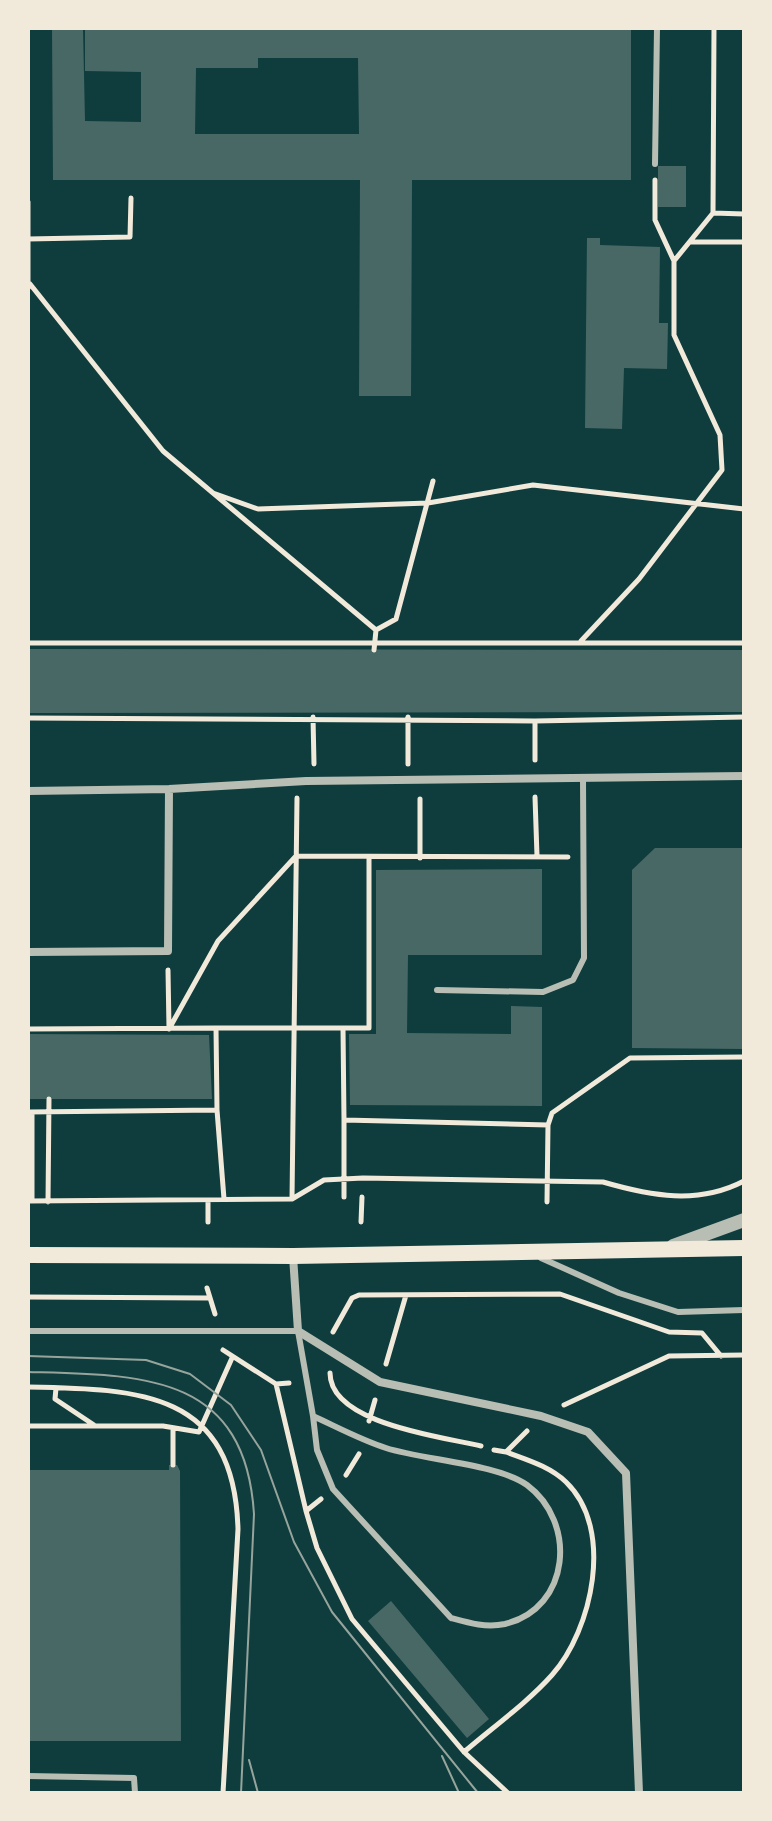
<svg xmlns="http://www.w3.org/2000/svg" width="772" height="1821" font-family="Arial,sans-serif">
<rect width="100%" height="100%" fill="#0f3d3e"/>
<path fill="#486865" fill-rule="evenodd" d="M52 28H83L85 121 141 122V72L85 71V28H631V180H412L411 396H359L360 180H53ZM258 58H358L359 134H195L196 68H258Z
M658 166H686V207H658Z
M587 238H600V245L660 247 659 323H668L667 369 624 368 622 429 585 428Z
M28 649 744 650V712L28 713Z
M655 848H744V1049L632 1048V870Z
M542 869V955H408L407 1033 511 1034V1006L542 1007V1106L350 1105 349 1034H376V870Z
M28 1034 209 1035 212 1099H28Z
M169 1465H177L180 1471 181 1741H28V1470H169Z
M391 1601 489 1719 467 1738 368 1621Z"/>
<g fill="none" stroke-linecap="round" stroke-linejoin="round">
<path stroke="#f1e9da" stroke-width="5" d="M28 202V288
M713 213 714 28
M28 239 130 237 131 198
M690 242H744
M674 261 713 213 744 214
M30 284 163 451 376 630 374 650
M213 493 258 509 428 503 533 485 744 509
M376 630 396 619 433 481
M581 641 639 579 722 470 720 435 674 335V261L655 220V180
M28 643H744
M313 717 314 764
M408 717V764
M28 718 535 721 744 717
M535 760V721
M535 797 537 856
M420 858V799
M168 970 169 1028
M216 1028H369V858
M343 1028 344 1120 548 1125 547 1202
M28 1029 216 1028 217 1110
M169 1029 218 941 296 856 568 857
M28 1112 217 1110 224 1199
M344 1120V1197
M548 1125 552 1113 630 1058 744 1057
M292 1199 297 798
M28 1201 292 1199 324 1180 363 1178 603 1182C651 1196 698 1205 744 1181
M32 1201V1112
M48 1202 49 1099
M208 1222V1200
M361 1222 362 1197
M207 1288 215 1314
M28 1297 208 1298
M333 1332 352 1298 359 1295 560 1294 669 1332 702 1333 721 1356
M223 1350 276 1384 289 1383
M386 1364 406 1295
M330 1373C330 1424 444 1437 481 1446
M276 1384 306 1511
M28 1387C140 1389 234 1391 238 1529L223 1793
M56 1388 55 1399 94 1425
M564 1405 669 1356 744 1355
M369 1421 375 1400
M28 1426H163L199 1432 232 1358
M494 1450 506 1452 527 1431
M173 1465V1429
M346 1475 359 1454
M321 1499 306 1511 317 1548 352 1619 464 1752 508 1793
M464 1752C493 1727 527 1703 552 1675 592 1630 615 1529 566 1482 549 1466 527 1460 506 1452"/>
<path stroke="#b8beb3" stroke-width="6" d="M655 164 657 28
M437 990 543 992 573 980 584 958 583 779
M541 1258 619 1293 678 1312 744 1310
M28 1331H298L313 1416
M313 1416C337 1427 361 1440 386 1448 423 1460 498 1464 527 1485 577 1522 571 1608 505 1624 486 1628 469 1623 451 1618L333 1489 317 1450Z
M28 1776 134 1778 135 1793"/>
<path stroke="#b8beb3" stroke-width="8" d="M28 791 169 789 306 781 744 776
M28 952 168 951 169 789
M293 1256 298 1331 380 1382 541 1416 588 1432 626 1473 639 1793"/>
<path stroke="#b8beb3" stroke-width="14" d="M673 1246 744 1220"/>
<path stroke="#f1e9da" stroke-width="16" d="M28 1255 293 1256 744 1248"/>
<path stroke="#97a49c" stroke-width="2" d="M28 1356 146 1360 190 1374 231 1405 261 1450 294 1542 332 1612 478 1793
M28 1372C140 1375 245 1372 254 1514L241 1793
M442 1756 459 1793
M249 1760 258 1793"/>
</g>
<rect width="772" height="1821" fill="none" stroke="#f1e9da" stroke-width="60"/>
</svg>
